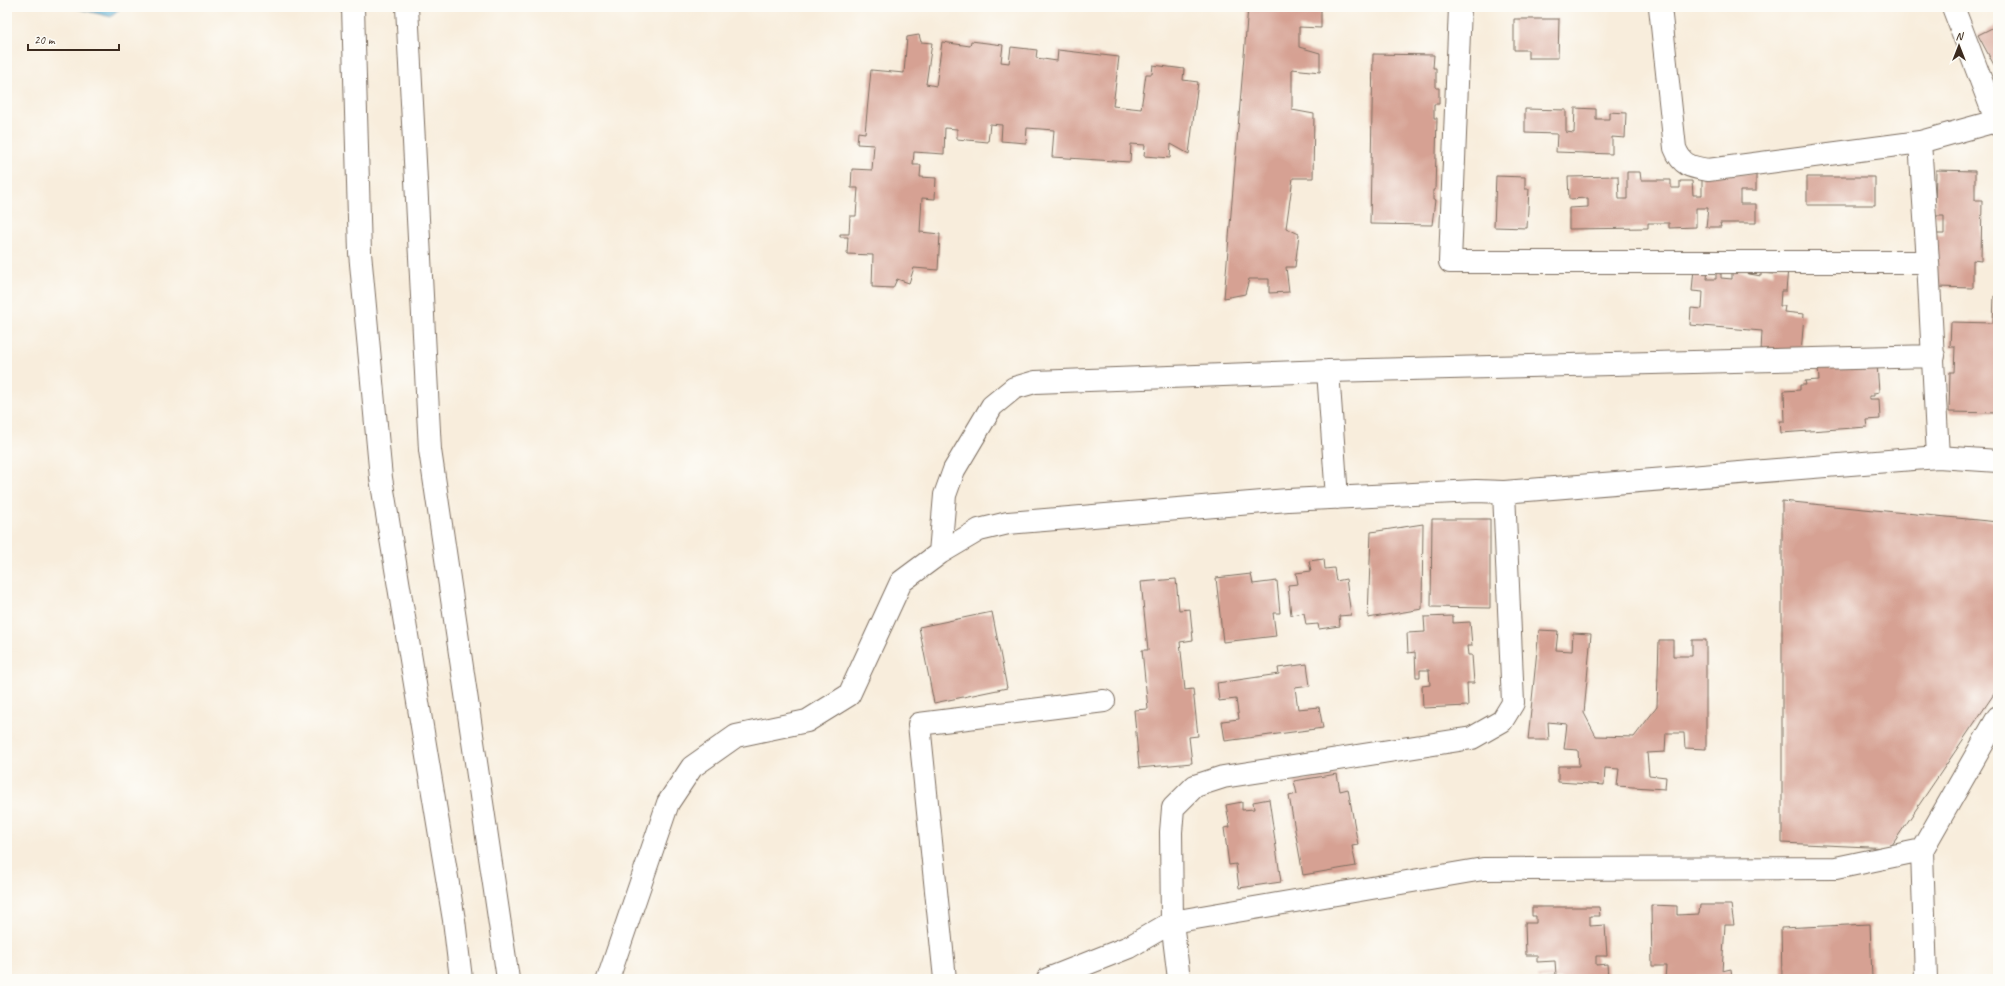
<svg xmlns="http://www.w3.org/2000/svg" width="2005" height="986" font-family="Caveat,sans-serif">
<rect width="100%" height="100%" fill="#fdfcf7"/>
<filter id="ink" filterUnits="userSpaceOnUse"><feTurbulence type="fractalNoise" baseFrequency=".025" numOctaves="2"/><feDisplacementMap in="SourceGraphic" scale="8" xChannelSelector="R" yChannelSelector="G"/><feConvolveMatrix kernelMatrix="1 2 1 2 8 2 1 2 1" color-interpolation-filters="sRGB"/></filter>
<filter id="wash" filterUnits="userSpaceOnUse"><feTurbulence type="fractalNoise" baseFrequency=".012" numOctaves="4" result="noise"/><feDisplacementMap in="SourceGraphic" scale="16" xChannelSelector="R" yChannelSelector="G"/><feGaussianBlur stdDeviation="0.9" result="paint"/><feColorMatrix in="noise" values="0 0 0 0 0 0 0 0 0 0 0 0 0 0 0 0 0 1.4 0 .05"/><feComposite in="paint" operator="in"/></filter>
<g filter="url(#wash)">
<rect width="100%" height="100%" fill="#f8eddc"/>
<path fill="#51a7cd" stroke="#466876" d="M71 7H122L111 17Z"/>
<g id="blocks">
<path fill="#d6a193" d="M1248 7H1321V28L1299 27V47L1320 53V72L1292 69V110L1314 114 1313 178H1293L1286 228 1299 234 1295 267H1286L1289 292 1269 293V279H1249L1245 294 1224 298Z
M1514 19H1559L1558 58H1528V50H1514Z
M1998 25V63L1994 65 1978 35Z
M919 35 921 42 932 43 926 84 936 86 942 42 970 46 971 41 1003 45 1001 62 1009 63 1011 47 1037 50 1036 58 1057 61 1058 50 1119 57 1113 106 1141 109 1146 74H1152L1153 65 1184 69 1183 80 1198 82 1189 154 1171 144 1170 158 1144 156 1145 145 1131 144 1130 162 1052 157 1054 130 1027 128 1026 143 1001 141 1002 125 990 124 988 142 957 139V129L945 128 944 154 914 152 913 165H921L920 177 936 178 935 199 922 198 920 232 940 234 938 270 914 268 909 283 897 279 893 288 872 287 873 255 847 254 848 237H840V234H849L850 216H856L858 188H851L852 169 872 170 874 145 857 144 858 132 865 133 871 70 904 73 907 37Z
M1373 54 1434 55 1433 68H1436V88H1439V104H1434V118H1437L1435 190H1433V200H1435L1432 225 1370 224Z
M1575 108 1596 109V119H1609V112L1626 113 1625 138 1612 137V154L1556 152 1557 134 1525 133V109L1566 110V132L1574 133Z
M1936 170 1975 171V200H1982L1981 261 1973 260V288L1937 287 1935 234H1944V216H1935Z
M1702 171 1756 174V191H1740V204H1756V223H1720L1721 227H1706L1708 208H1696V227L1669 228V223H1648V228L1569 229V208L1588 207V198L1569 199 1568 177 1618 176 1619 199H1627V172H1640L1641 180H1671V188H1680V181H1692L1693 195H1702Z
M1496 176 1525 177V189H1529L1527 228 1494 227Z
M1807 177H1875V205H1807Z
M1774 267 1788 268 1786 291H1781L1780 306H1785L1784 312 1804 314 1801 355 1761 352 1762 331 1690 325 1691 308 1702 309 1703 292 1692 291 1694 268 1708 269 1707 279H1716V273L1721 274V278L1732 279V271L1761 276V273L1773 274Z
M1994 296H1998V413L1949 412 1950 372H1954L1955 347H1950L1951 322 1993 323Z
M1877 364 1879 392 1874 393V396H1869V399H1879L1880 419 1866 420 1867 427 1781 433 1780 421H1785L1784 391 1800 390V385H1806L1805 381 1819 380 1818 368Z
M1782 501 1998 522V688L1890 848 1782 843Z
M1432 519H1490V608L1431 607Z
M1423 524 1422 609 1368 618 1371 532Z
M1324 559 1325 569 1334 568 1336 581 1346 579 1351 615 1339 616 1340 626 1319 629 1318 624 1306 625 1304 613 1291 615 1288 585 1298 584 1296 573 1311 571 1309 561Z
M1251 574 1253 584 1277 581 1280 613H1273L1276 636 1223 642 1216 578Z
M1176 579 1179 610 1190 609 1193 640 1180 642 1185 690 1193 689 1198 736 1189 737 1192 763 1139 768 1134 710 1148 709 1142 650H1148L1141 582Z
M992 612 1007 688 934 703 919 627Z
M1453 616V623L1470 622 1472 646H1467L1468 655H1472L1474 683H1467L1468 706 1423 708 1422 686 1430 685 1429 670H1420V677H1416L1415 652 1408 653 1407 633 1425 632 1424 617Z
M1539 630 1558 631 1556 650 1572 651 1573 633 1591 634 1584 713 1596 736 1634 737 1657 707 1659 640H1673V656H1692V640H1706V749L1685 748 1684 733H1666L1665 752 1647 753 1649 775 1666 777 1665 789 1617 786 1619 769 1605 768 1604 785 1558 782V766H1579L1578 750 1564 749 1567 724 1548 722 1549 740H1528Z
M1307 664 1310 686 1295 688 1298 709 1319 707 1323 728 1225 741 1222 721 1239 719 1236 699 1219 701 1217 683 1279 674 1278 668Z
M1337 774 1340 791 1348 789 1358 845 1352 846 1356 866 1303 875 1289 796 1297 794 1294 781Z
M1269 799 1281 882 1239 888 1236 864 1229 865 1224 828 1230 827 1226 805 1242 802V810L1254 809 1253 802Z
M1651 905 1677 906V915L1699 914 1700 905H1731L1734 925H1725L1722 971 1731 969 1732 979H1665L1666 966H1652Z
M1532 907H1599L1600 916H1590V926L1605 925 1607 956H1596V965L1607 964 1608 979H1538L1537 976 1556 975 1555 961 1537 962V955H1526L1525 923H1536V916H1532Z
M1870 924 1872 979H1782L1781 928Z"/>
</g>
</g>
<g filter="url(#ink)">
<use href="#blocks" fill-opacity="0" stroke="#7d6e60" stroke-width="1"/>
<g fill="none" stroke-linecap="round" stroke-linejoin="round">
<g stroke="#7d6e60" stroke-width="24">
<path id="street" d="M1460 7 1450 262H1928L1938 457 1998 461
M1660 7 1675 148C1682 166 1691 167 1708 170L1920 142 1996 121
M1953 7 1998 125
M1920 142 1928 262
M1328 371 1337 498
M940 553 945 495 954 470 992 406 1014 388 1035 382 1328 371 1934 356
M1922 850 1926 979
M608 979 668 803 692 767 736 736 807 721 849 695 901 582 940 553 979 530 1008 523 1288 500 1476 491 1504 492 1938 457
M945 979 919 724 1104 701
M1048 979 1129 947 1172 922 1483 869 1836 868 1922 850 1998 717
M1179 979 1172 922 1171 832 1173 808 1195 786 1223 777 1472 738 1502 721 1513 703 1504 492"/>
</g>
<g stroke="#7d6e60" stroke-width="24">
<path id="secondary" d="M353 7 360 253 381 478 454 920 461 979
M407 7 430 450 508 979"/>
</g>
<use href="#street" stroke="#fff" stroke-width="22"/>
<use href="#secondary" stroke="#fff" stroke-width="22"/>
</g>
</g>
<rect width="2005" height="986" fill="none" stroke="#fdfcf7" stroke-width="24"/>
<g transform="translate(1959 46)" stroke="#fdfcf7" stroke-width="3" paint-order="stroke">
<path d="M0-3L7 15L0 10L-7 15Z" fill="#3b2a1e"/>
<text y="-6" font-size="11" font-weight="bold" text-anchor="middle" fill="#3b2a1e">N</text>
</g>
<path d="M28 44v6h91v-6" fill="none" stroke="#3b2a1e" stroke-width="2"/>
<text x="34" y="44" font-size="12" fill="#3b2a1e" stroke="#fdfcf7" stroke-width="3" paint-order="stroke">20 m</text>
</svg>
